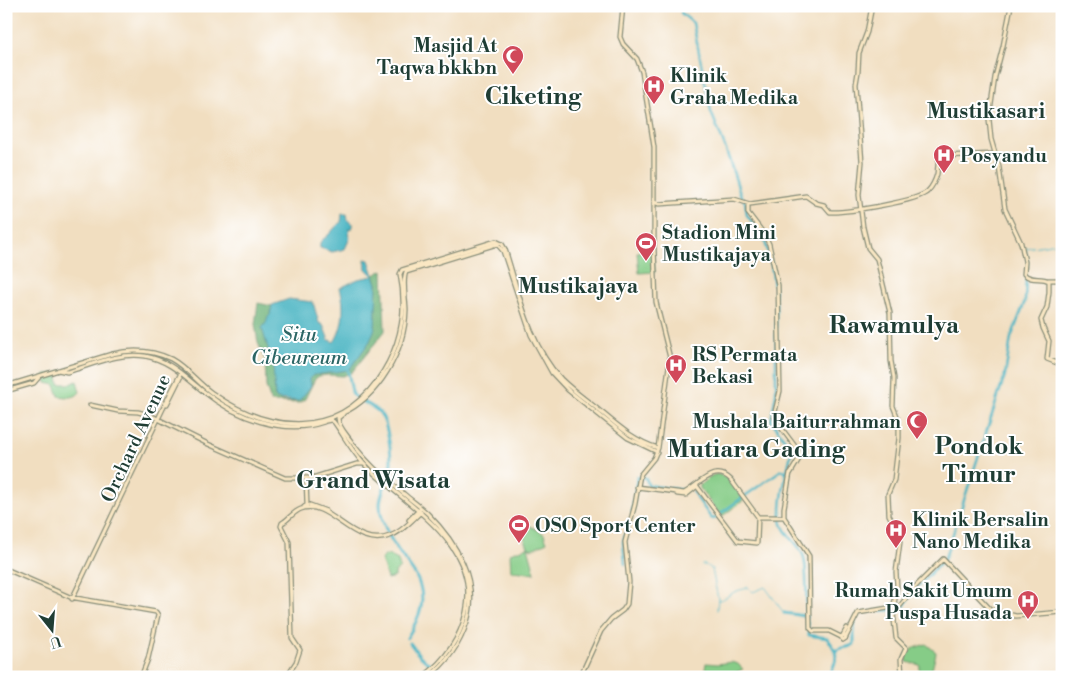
<svg xmlns="http://www.w3.org/2000/svg" width="1068" height="683" font-family="'Libre Bodoni',serif">
<rect width="100%" height="100%" fill="#fff"/>
<filter id="ink" filterUnits="userSpaceOnUse"><feTurbulence type="fractalNoise" baseFrequency=".02" numOctaves="2"/><feDisplacementMap in="SourceGraphic" scale="10" xChannelSelector="R" yChannelSelector="G"/><feConvolveMatrix kernelMatrix="1 2 1 2 8 2 1 2 1" color-interpolation-filters="sRGB"/></filter>
<filter id="wash" filterUnits="userSpaceOnUse"><feTurbulence type="fractalNoise" baseFrequency=".0096" numOctaves="4" result="noise"/><feDisplacementMap in="SourceGraphic" scale="20" xChannelSelector="R" yChannelSelector="G"/><feGaussianBlur stdDeviation="1.12" result="paint"/><feColorMatrix in="noise" values="0 0 0 0 0 0 0 0 0 0 0 0 0 0 0 0 0 1.4 0 .05"/><feComposite in="paint" operator="in"/></filter>
<g filter="url(#wash)">
<rect width="100%" height="100%" fill="#f1dec0"/>
<path fill="#86cc87" stroke="#52845e" d="M653 251 655 272 639 273 637 252Z
M54 373 58 375 59 384H71L77 381 80 392C75 399 67 397 59 396L55 385 47 383 45 375Z
M717 474 729 478 744 500 721 517 700 488V485L711 476Z
M527 524 544 534 547 542 532 549 528 547 535 573 511 571 510 553 528 547 521 529Z
M388 555 398 560 400 568 395 572V577L387 579 381 559 385 556Z
M926 644 936 652C935 660 932 667 932 672L919 673 920 665 907 662 906 656 911 649Z
M731 662 738 664 743 669 727 677H713V675L705 669 706 663 717 664Z"/>
<path fill="#6cb074" stroke="#467654" d="M383 270 385 331 352 372 343 376 328 375 319 376 315 379 305 399 299 403 271 402 266 387 265 360 258 343 255 324 258 303 272 306 270 315 268 317 267 323 262 328 273 365 275 397C281 403 293 402 301 400L303 395 311 386 310 379 313 375 349 370 370 341 375 328 377 284 374 275Z"/>
<path fill="#45b2c1" stroke="#32787a" d="M342 214H347L348 220 352 223V228L348 229 350 232 348 234 350 238 345 249 332 252 320 248C319 239 324 240 329 234 333 230 336 226 341 222Z
M365 259 369 260 377 284 375 328 370 341 349 370 313 375 310 379 311 386 299 401 277 399 275 396 273 365 262 328 266 323 268 317 270 315 272 305 289 299 313 302 319 323 323 325 329 340 334 342C344 327 345 305 340 288L358 279 373 276 366 269Z"/>
<g fill="none" stroke-linecap="round" stroke-linejoin="round">
<path stroke="#45b2c1" stroke-width="1" d="M1026 274 1028 264 1026 248 1057 243 1062 220
M702 565H705L712 569 718 599 717 610
M718 600C726 600 730 593 737 591 741 589 744 590 748 587L753 592 765 587 784 613"/>
<path stroke="#45b2c1" stroke-width="2.5" d="M684 6 682 8 681 13 693 23 711 112 725 147 740 193 745 202 747 215 764 238 771 263 776 302V393L771 420 791 448V454C786 475 780 498 781 519 782 533 798 542 803 555 808 568 806 601 806 616
M693 492 711 518 714 519 720 515
M632 512 637 477 646 478 648 485 683 490
M721 513 780 471 784 470 786 474
M625 564 623 542 627 529
M881 611 903 609 911 594 945 558 1005 375 1011 338 1025 301 1026 279
M854 637 855 621"/>
<path stroke="#45b2c1" stroke-width="3" d="M348 371 352 392 354 396C362 402 374 406 380 413 388 423 393 459 390 472 387 483 380 493 380 505 381 533 402 554 416 576 428 599 420 617 407 638
M784 613 806 616 809 635 827 638C840 654 837 660 829 677
M410 643 419 655 432 667
M836 651C841 646 848 649 854 644V637
M438 673 441 677"/>
</g>
</g>
<g filter="url(#ink)">
<g fill="none" stroke-linecap="round" stroke-linejoin="round">
<g stroke="#888e7a" stroke-width="5.5">
<path id="secondary" d="M872 6 867 32 859 53 858 72 856 84 862 162 859 195 863 227 868 248 877 259 890 313 891 361 894 378 893 406 899 421V438L894 480 888 494 889 515 898 532 900 542 896 572 897 587 893 611 896 638 906 648 901 659 902 677
M1011 6 1003 46 995 77 989 119 991 139 999 167 1005 209 1021 243 1025 262 1024 274C1032 282 1041 276 1049 281V292L1047 307 1041 320 1043 328 1049 341 1047 359 1062 365
M654 202 659 204 734 199 750 204 806 196 816 203 824 205 830 212C844 213 920 201 928 191 932 187 935 181 937 174 938 168 937 161 941 156L996 154
M748 204V213L764 234 769 244 778 285 780 391 774 416 779 425 800 453 799 459 790 474
M1048 280H1062
M58 370 67 372C92 365 118 352 145 356 169 360 184 376 203 391 235 417 283 436 324 422
M6 386 112 354C132 349 152 350 171 359 186 367 198 383 212 393 266 431 333 441 377 381 400 349 408 313 400 274L402 270 496 241 502 244 505 249C519 293 529 345 561 379 573 391 587 400 600 411 618 426 635 441 658 448
M6 391 34 383 40 376
M167 404 180 378
M90 405 118 411 138 412 150 415 208 444 285 478H312L357 464H364
M341 414C379 397 405 351 406 310 406 300 402 280 406 272L497 244 503 251 531 335 552 373 568 390 628 438 657 452
M343 414 338 418C338 426 346 434 351 441 365 461 385 479 404 494 412 501 421 507 428 514 456 542 480 581 467 622 460 644 447 663 428 677
M326 421 331 420 334 422C344 436 352 451 363 463 404 505 481 542 466 612 460 640 445 660 423 677
M790 473 784 508V517L809 556 810 628 813 631H829L841 637
M696 485 738 541 757 543 758 517H784
M637 487 684 493C699 485 715 463 731 480L758 517
M677 494 686 495 697 486
M310 505 326 511
M304 507 307 505 306 478
M409 520 421 508
M282 523C288 520 293 512 301 509 330 498 353 550 390 536 402 532 412 520 421 512
M282 523 281 526 289 542 292 638 300 650 296 662 286 677
M6 569 70 597 156 612 158 615 148 659 141 677
M72 599 170 394 181 373
M843 635 847 628
M844 635 846 638 843 640 841 637Z
M846 637 858 613 900 606 914 588 943 559 991 610 1016 616 1062 612
M580 677 601 631 611 619 623 610 627 604 629 582 625 542 635 504 640 475 654 458 658 448 670 358 656 302 654 246V147L642 72 637 59 623 44 620 37 623 6"/>
</g>
<use href="#secondary" stroke="#fae7c3" stroke-width="3"/>
</g>
</g>
<defs>
<g id="mosque-pin" transform="scale(1.125)"><path d="M0 17L-7.5 6A9.5 9.5 0 1 1 7.5 6Z" fill="#d1495b" stroke="#fff"/><path d="M3.5-4.9A6 6 0 1 0 3.5 4.9A5 5 0 1 1 3.5-4.9Z" fill="#fff"/></g>
<g id="hospital-pin" transform="scale(1.125)"><path d="M0 17L-7.5 6A9.5 9.5 0 1 1 7.5 6Z" fill="#d1495b" stroke="#fff"/><path d="M-5-5h3v3.5h4V-5h3V5h-3V1.5h-4V5h-3Z" fill="#fff"/></g>
<g id="stadium-pin" transform="scale(1.125)"><path d="M0 17L-7.5 6A9.5 9.5 0 1 1 7.5 6Z" fill="#d1495b" stroke="#fff"/><path d="M0-5a6.5 5 0 1 0 0 10a6.5 5 0 1 0 0-10ZM-3.5-1.8h7v3.6h-7Z" fill="#fff"/></g>
</defs>
<g fill-rule="evenodd">
<use href="#mosque-pin" x="513" y="56"/>
<use href="#hospital-pin" x="654" y="86"/>
<use href="#hospital-pin" x="944" y="155"/>
<use href="#stadium-pin" x="646" y="243"/>
<use href="#hospital-pin" x="676" y="365"/>
<use href="#mosque-pin" x="917" y="421"/>
<use href="#stadium-pin" x="519" y="525"/>
<use href="#hospital-pin" x="896" y="530"/>
<use href="#hospital-pin" x="1028" y="601"/>
</g>
<g text-anchor="middle" stroke-width="4" stroke-linejoin="round" paint-order="stroke">
<g font-size="19" font-weight="bold" fill="#1f3d34" stroke="#fff" text-anchor="start">
<text x="497" y="52" text-anchor="end">Masjid At<tspan x="497" dy="22">Taqwa bkkbn</tspan></text>
<text x="670" y="82">Klinik<tspan x="670" dy="22">Graha Medika</tspan></text>
<text x="960" y="162">Posyandu</text>
<text x="662" y="239">Stadion Mini<tspan x="662" dy="22">Mustikajaya</tspan></text>
<text x="692" y="361">RS Permata<tspan x="692" dy="22">Bekasi</tspan></text>
<text x="901" y="428" text-anchor="end">Mushala Baiturrahman</text>
<text x="912" y="526">Klinik Bersalin<tspan x="912" dy="22">Nano Medika</tspan></text>
<text x="535" y="532">OSO Sport Center</text>
<text x="1012" y="597" text-anchor="end">Rumah Sakit Umum<tspan x="1012" dy="22">Puspa Husada</tspan></text>
</g>
<g font-size="19" fill="#1f3d34" stroke="#fff">
<text transform="translate(135 438) rotate(-65)" y="7">Orchard Avenue</text>
</g>
<g font-size="20" font-style="italic" fill="#2c6665" stroke="#fff">
<text x="299" y="341">Situ<tspan x="299" dy="23">Cibeureum</tspan></text>
</g>
<g font-size="21" font-weight="bold" fill="#1f3d34" stroke="#fff">
<text x="986" y="118">Mustikasari</text>
<text x="578" y="293">Mustikajaya</text>
</g>
<g font-size="24" font-weight="bold" fill="#1f3d34" stroke="#fff">
<text x="533" y="104">Ciketing</text>
<text x="894" y="333">Rawamulya</text>
<text x="979" y="454">Pondok<tspan x="979" dy="28">Timur</tspan></text>
<text x="756" y="457">Mutiara Gading</text>
<text x="373" y="488">Grand Wisata</text>
</g>
</g>
<rect width="1068" height="683" fill="none" stroke="#fff" stroke-width="25"/>
<g transform="translate(52 630) rotate(163)" stroke="#ffffff" stroke-width="4" paint-order="stroke">
<path d="M0-4L9 19L0 12L-9 19Z" fill="#1f3d34"/>
<text y="-8" font-size="14" font-weight="bold" text-anchor="middle" fill="#1f3d34">U</text>
</g>
</svg>
